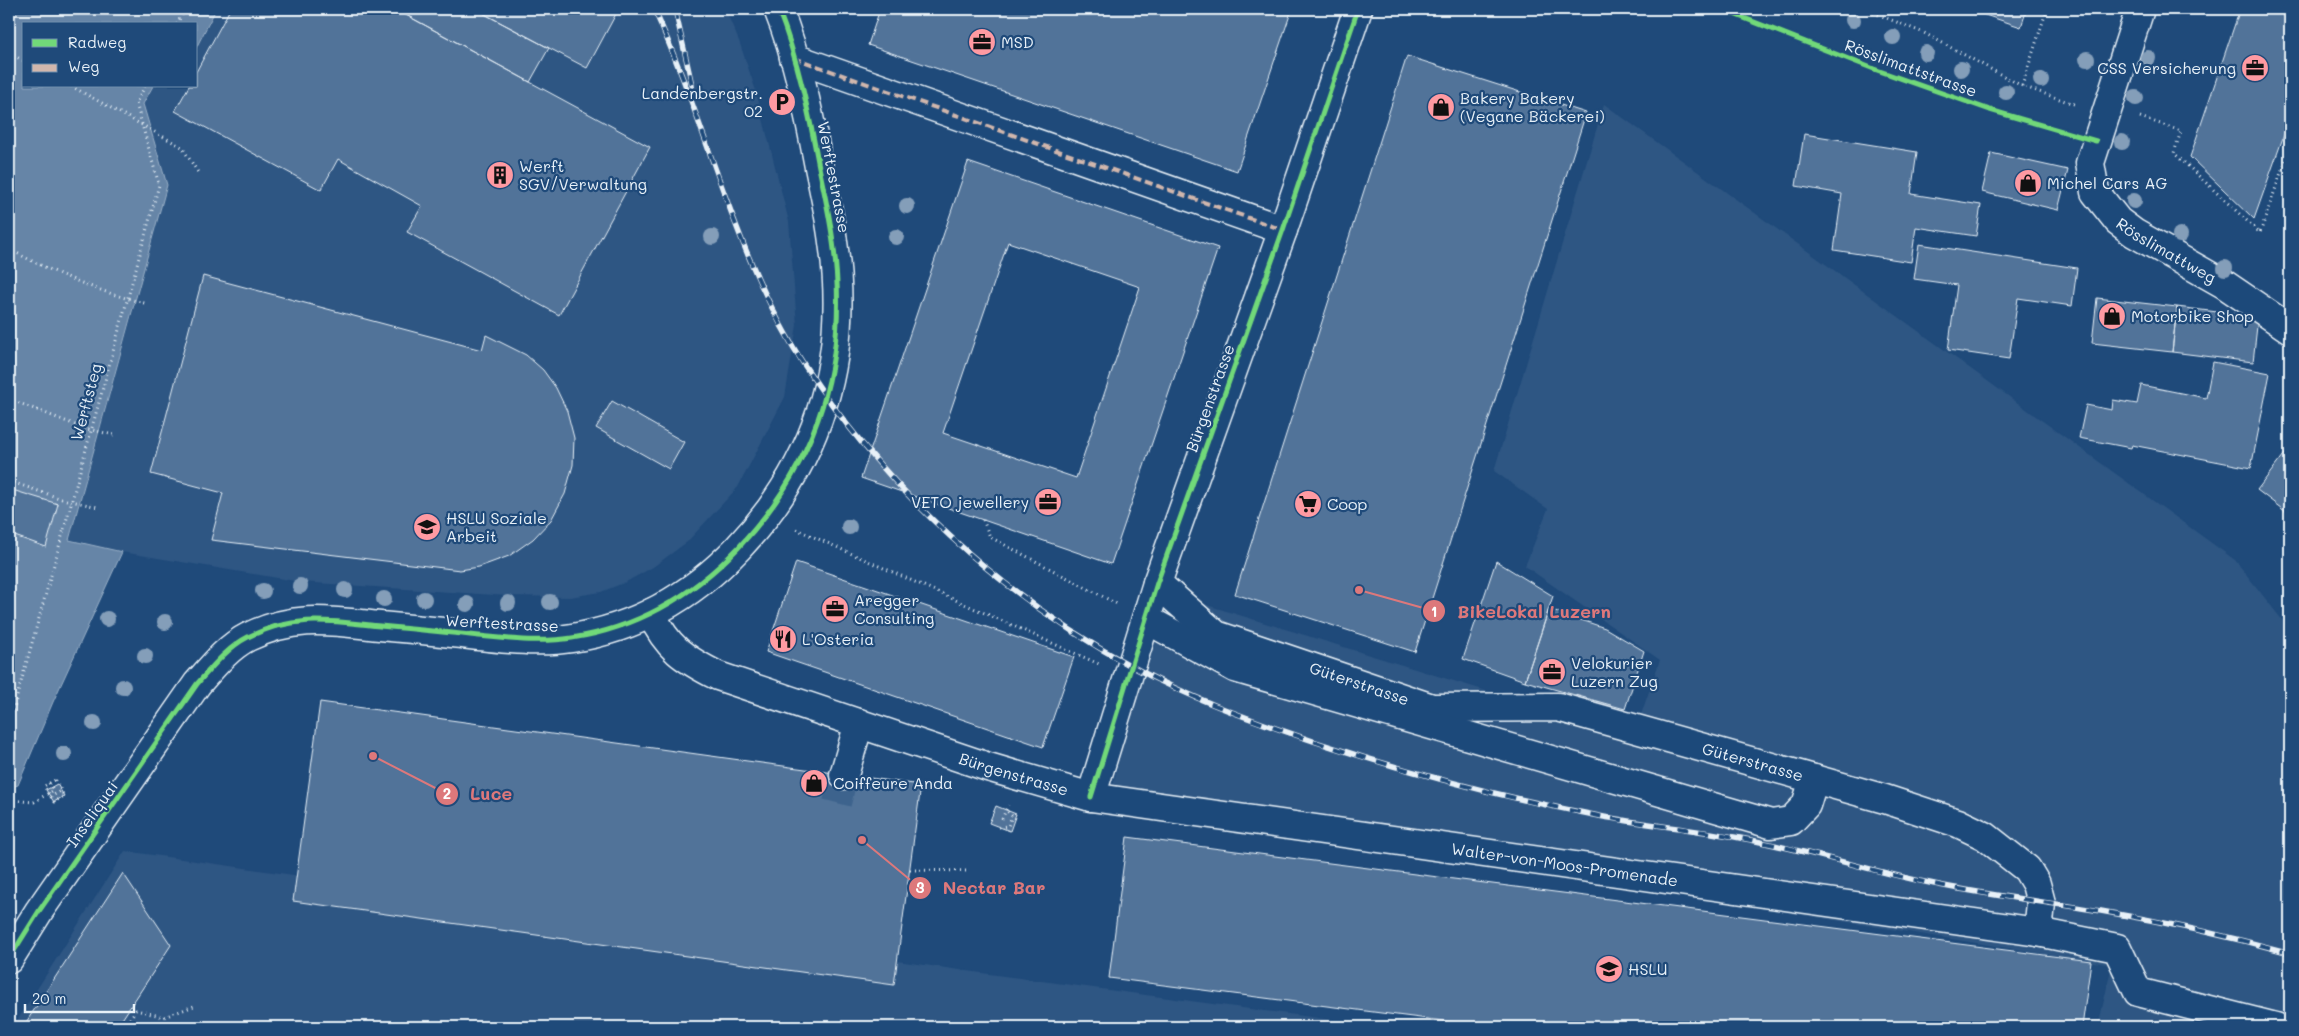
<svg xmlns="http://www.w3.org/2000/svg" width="2299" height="1036" font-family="Mali,sans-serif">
<rect width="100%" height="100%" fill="#1f4a7a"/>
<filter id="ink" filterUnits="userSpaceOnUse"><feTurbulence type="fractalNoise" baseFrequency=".02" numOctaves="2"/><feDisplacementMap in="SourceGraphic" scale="10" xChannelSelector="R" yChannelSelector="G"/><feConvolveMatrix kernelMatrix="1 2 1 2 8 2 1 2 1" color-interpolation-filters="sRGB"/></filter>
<g filter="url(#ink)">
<path fill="#2e5683" d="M216 9H725L739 41 756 91 789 222 797 325 785 397 738 487 687 542 653 567 626 582 601 592 570 597 509 596 301 582 122 552 69 540 135 304 143 104 153 86H196V48Z
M1604 104 2235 560 2290 630V1027H2098L2112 965 1109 803 1158 590 1613 730 1637 726 1660 660 1525 566 1548 509 1494 471Z
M125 851 967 971 1385 1027H13Z"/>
<path fill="#6685a7" stroke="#9ab0c7" d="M9 9H216L196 48V24H24V86H153L143 104 167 185 69 540 122 552 53 702 18 785 9 788Z"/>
<path fill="#517399" stroke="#e8f1f8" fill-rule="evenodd" d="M230 9H395L650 147 559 315 407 232 422 206 338 159 321 190 175 111 189 86H196V72Z
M395 9H475L549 48 530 82Z
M475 9H611L617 12 587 68Z
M880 9H1292L1237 171 868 45Z
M1967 9H2027L2021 27Z
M2240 9H2285L2283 16 2290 19V118L2254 219 2190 157Z
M1407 56 1586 113 1415 652 1235 594Z
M1804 134 1917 152 1911 194 1981 205 1976 236 1916 227 1911 262 1834 250 1842 194 1796 186Z
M1991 153 2068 170 2058 210 1982 192Z
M968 162 1218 248 1111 564 861 478ZM1008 242 1140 287 1076 478 943 433Z
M1919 244 2077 268 2072 306 2018 298 2009 359 1948 350 1957 285 1914 279Z
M203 276 482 350 486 335 526 355 543 370 556 388 567 411 574 438 573 465 565 494 551 520 533 539 509 556 479 567 460 570 211 540 223 493 151 474Z
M2097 298 2177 307 2172 352 2092 343Z
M2177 307 2258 317 2253 362 2172 352Z
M2213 362 2270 373 2251 468 2132 445 2131 448 2079 438 2086 405 2112 410 2113 400 2137 404 2141 385 2206 398Z
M612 401 684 442 669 469 596 428Z
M2287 451 2290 453V515L2257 490Z
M9 489 58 504 46 547 9 534Z
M1496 561 1553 596 1525 681 1463 659Z
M796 562 1074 657 1043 747 766 652Z
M1549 609 1605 628 1644 651 1625 709 1525 681Z
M320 702 921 785 894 985 293 901Z
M57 784 64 796 54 802 46 790Z
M996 806 1016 814 1010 831 989 823Z
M1127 837 2091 961 2082 1027H1490L1109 978Z
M123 873 171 945 117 1027H23Z"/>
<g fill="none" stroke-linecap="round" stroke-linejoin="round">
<path stroke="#3d638d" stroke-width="28" stroke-dasharray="28 14" stroke-linecap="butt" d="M837 803 844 775"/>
<g stroke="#e8f1f8" stroke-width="31">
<g id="minor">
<path id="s1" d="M2140 9 2090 163 2095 192 2118 221 2134 233 2224 284 2290 329"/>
<path d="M794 58 1283 230"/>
<path id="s2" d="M1157 583 1216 635 1432 708 1558 707 1885 799 1958 823 1985 836 2027 869 2036 884 2041 903 2038 932"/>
<path id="s3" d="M651 613C667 648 684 659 718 676L988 767 1091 797 2038 932 2117 948 2138 992 2276 1027"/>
<path d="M1146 619 1235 668 1771 824 1791 821 1806 805 1814 779"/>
<path d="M844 775 859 723"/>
<path d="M1091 797 1157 583 1283 230 1358 9"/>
<path d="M9 959 39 911 197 684C212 667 228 647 248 637 295 614 331 621 380 626 413 629 446 632 479 636 509 639 541 643 572 638 637 628 693 595 738 548 819 462 850 358 833 242 830 217 824 192 819 167 809 114 798 59 778 9"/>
</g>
</g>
<path stroke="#e8f1f8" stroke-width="3" stroke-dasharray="1 4" stroke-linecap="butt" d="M1864 9 1924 33 2022 86 2074 104
M177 24 185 9
M9 53 24 61
M71 86 182 147 199 174
M2022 86 2047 9
M2140 117 2181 131 2174 153 2260 233 2290 147
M9 249C54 273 98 292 148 304
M9 399 83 428 114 435
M9 481 62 499 98 507
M983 520 990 537 1117 604
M796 529 1099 664
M9 725 64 529
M49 783 54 791
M50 797 61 791
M9 800 34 802 54 790
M1002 819 1008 805
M999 827 1008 826 1012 816 1006 810
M910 870 970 871
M124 1027 136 1010 164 1017 194 1006"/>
<use href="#minor" stroke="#1f4a7a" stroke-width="28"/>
<g stroke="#e8f1f8" stroke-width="5.5">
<path id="rail" d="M654 9C708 126 734 257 805 366 887 490 1002 597 1133 667 1190 698 1251 720 1313 741 1406 772 1502 797 1599 816 1646 825 1694 829 1740 838 1808 850 1872 872 1939 885 1993 896 2047 902 2101 911 2165 922 2228 936 2290 953
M675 9 692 85"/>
</g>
<use href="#rail" stroke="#1f4a7a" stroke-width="4" stroke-dasharray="11" stroke-linecap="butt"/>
<path stroke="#e8f1f8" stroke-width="3" stroke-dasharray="1 4" stroke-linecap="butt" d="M64 529 159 185 136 103 145 86
M55 780 64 796 54 802 44 786Z"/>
<path stroke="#d1b7ad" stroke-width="4" stroke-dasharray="8 4" stroke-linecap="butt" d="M794 58 1283 230"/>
<g stroke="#1f4a7a" stroke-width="8">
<path id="cycleway" d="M1721 9 1874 69 1990 110 2096 141
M1091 797 1157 583 1283 230 1358 9
M9 959 39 911 197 684C212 667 228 647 248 637 295 614 331 621 380 626 413 629 446 632 479 636 509 639 541 643 572 638 637 628 693 595 738 548 819 462 850 358 833 242 830 217 824 192 819 167 809 114 798 59 778 9"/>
</g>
<use href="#cycleway" stroke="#71d979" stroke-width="5"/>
</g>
<g fill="#849eb9">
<circle cx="1853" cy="20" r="8"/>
<circle cx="1893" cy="37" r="8"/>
<circle cx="1926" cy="53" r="8"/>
<circle cx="2148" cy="58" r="8"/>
<circle cx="2087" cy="59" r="8"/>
<circle cx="1961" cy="69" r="8"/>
<circle cx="2041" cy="80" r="8"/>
<circle cx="2006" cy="92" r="8"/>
<circle cx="2136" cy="98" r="8"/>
<circle cx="2122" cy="142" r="8"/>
<circle cx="2134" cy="201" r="8"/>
<circle cx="907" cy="206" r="8"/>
<circle cx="2180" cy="235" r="8"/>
<circle cx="712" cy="237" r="8"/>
<circle cx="896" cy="237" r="8"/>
<circle cx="2225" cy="268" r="8"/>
<circle cx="849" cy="527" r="8"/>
<circle cx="300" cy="586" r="8"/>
<circle cx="345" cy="590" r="8"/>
<circle cx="263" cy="591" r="8"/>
<circle cx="384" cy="599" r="8"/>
<circle cx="424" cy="599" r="8"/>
<circle cx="550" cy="602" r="8"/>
<circle cx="508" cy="603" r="8"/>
<circle cx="467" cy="604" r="8"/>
<circle cx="107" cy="619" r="8"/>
<circle cx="165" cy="622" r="8"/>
<circle cx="145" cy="656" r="8"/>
<circle cx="123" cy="687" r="8"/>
<circle cx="94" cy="723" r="8"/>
<circle cx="64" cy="754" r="8"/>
</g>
</g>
<defs>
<g id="office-disc" transform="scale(1.4375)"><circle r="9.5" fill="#ff9aa2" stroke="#1f4a7a"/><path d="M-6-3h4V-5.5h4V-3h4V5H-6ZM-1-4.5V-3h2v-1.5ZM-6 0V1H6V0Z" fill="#111"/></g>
<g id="parking-disc" transform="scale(1.4375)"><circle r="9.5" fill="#ff9aa2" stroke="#1f4a7a"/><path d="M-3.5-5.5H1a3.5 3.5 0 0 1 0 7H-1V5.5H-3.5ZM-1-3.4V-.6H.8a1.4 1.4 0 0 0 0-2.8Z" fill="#111"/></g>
<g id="shop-disc" transform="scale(1.4375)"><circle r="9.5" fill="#ff9aa2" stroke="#1f4a7a"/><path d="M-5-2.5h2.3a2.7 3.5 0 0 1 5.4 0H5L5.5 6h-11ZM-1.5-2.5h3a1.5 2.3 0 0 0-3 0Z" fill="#111"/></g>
<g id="building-disc" transform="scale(1.4375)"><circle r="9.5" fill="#ff9aa2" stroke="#1f4a7a"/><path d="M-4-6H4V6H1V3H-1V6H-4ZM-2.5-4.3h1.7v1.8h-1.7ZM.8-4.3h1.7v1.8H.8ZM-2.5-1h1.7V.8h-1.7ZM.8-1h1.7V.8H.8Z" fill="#111"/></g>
<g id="supermarket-disc" transform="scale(1.4375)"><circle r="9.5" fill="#ff9aa2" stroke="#1f4a7a"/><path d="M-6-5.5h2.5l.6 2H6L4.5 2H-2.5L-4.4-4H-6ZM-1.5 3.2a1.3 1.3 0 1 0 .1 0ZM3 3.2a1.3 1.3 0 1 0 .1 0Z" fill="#111"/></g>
<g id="university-disc" transform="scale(1.4375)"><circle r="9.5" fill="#ff9aa2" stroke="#1f4a7a"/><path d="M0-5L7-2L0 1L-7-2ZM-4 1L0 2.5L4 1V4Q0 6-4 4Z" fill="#111"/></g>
<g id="restaurant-disc" transform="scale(1.4375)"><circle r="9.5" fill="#ff9aa2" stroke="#1f4a7a"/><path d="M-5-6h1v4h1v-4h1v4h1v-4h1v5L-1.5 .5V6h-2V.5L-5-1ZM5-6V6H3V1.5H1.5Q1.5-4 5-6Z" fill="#111"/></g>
</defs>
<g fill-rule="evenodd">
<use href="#office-disc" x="982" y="42"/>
<use href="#office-disc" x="2255" y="68"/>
<use href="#parking-disc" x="782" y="102"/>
<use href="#shop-disc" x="1441" y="107"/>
<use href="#building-disc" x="500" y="175"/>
<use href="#shop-disc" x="2028" y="183"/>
<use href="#shop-disc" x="2112" y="316"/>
<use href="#office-disc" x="1048" y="502"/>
<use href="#supermarket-disc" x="1308" y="504"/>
<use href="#university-disc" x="427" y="527"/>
<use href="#office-disc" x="835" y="609"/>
<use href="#restaurant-disc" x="783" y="639"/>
<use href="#office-disc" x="1552" y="672"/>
<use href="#shop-disc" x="814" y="783"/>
<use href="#university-disc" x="1609" y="969"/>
</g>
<g text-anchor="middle" stroke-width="4.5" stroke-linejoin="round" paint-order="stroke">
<g font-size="16" fill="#e8f1f8" stroke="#1f4a7a" text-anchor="start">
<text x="1001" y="48">MSD</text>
<text x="2236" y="74" text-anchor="end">CSS Versicherung</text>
<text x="763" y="99" text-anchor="end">Landenbergstr.<tspan x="763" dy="18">02</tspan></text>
<text x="1460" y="104">Bakery Bakery<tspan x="1460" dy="18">(Vegane Bäckerei)</tspan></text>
<text x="519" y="172">Werft<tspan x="519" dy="18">SGV/Verwaltung</tspan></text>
<text x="2047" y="189">Michel Cars AG</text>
<text x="2131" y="322">Motorbike Shop</text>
<text x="1029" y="508" text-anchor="end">VETO jewellery</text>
<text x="1327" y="510">Coop</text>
<text x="446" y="524">HSLU Soziale<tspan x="446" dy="18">Arbeit</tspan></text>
<text x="854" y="606">Aregger<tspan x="854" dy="18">Consulting</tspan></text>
<text x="802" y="645">L'Osteria</text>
<text x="1571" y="669">Velokurier<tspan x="1571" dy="18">Luzern Zug</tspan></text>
<text x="833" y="789">Coiffeure Anda</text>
<text x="1628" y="975">HSLU</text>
</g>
<g font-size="16" fill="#e8f1f8" stroke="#1f4a7a">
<text transform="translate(1911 68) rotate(20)" y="6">Rösslimattstrasse</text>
<text transform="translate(834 177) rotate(79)" y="6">Werftestrasse</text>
<text dy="6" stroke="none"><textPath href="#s1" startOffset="285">Rösslimattweg</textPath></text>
<text transform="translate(1210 398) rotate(-70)" y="6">Bürgenstrasse</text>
<text transform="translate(86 402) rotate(-75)" y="6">Werftsteg</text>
<text transform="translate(502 623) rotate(3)" y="6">Werftestrasse</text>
<text dy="6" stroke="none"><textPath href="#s2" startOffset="230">Güterstrasse</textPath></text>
<text dy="6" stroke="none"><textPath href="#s2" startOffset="635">Güterstrasse</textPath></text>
<text dy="6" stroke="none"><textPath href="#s3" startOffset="406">Bürgenstrasse</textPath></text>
<text transform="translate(92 814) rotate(-55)" y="6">Inseliquai</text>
<text dy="6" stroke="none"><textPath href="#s3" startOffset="965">Walter-von-Moos-Promenade</textPath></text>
</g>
</g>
<path fill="none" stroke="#dd787b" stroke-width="2" d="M1359 590L1434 611M373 756L447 794M862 840L920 888"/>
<g fill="#dd787b" stroke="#1f4a7a" stroke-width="2">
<circle cx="1359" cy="590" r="5"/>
<circle cx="373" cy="756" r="5"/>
<circle cx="862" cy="840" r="5"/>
<circle cx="1434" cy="611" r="12"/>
<circle cx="447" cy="794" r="12"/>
<circle cx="920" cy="888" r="12"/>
</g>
<g font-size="15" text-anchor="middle" font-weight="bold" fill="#fff">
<text x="1434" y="617">1</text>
<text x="447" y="799">2</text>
<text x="920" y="893">3</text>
</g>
<g font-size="18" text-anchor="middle" font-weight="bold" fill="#dd787b" stroke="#1f4a7a" stroke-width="4.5" stroke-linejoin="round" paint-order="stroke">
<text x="1534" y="618">BikeLokal Luzern</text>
<text x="491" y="800">Luce</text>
<text x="994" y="894">Nectar Bar</text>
</g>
<rect width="2299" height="1036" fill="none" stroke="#1f4a7a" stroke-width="30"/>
<rect x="15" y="15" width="2269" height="1006" fill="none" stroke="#e8f1f8" stroke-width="2" filter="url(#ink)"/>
<rect x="22" y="22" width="175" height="65" fill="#1f4a7a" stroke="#6f8dac"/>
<rect x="32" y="39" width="25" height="8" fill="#71d979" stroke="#6f8dac"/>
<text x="68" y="48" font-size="15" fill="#e8f1f8">Radweg</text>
<rect x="32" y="64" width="25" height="8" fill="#d1b7ad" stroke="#6f8dac"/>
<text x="68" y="72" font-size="15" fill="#e8f1f8">Weg</text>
<path d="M25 1004v8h109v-8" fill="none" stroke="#e8f1f8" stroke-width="2.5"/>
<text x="32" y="1004" font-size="15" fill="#e8f1f8" stroke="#1f4a7a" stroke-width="4" paint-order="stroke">20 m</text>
</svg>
